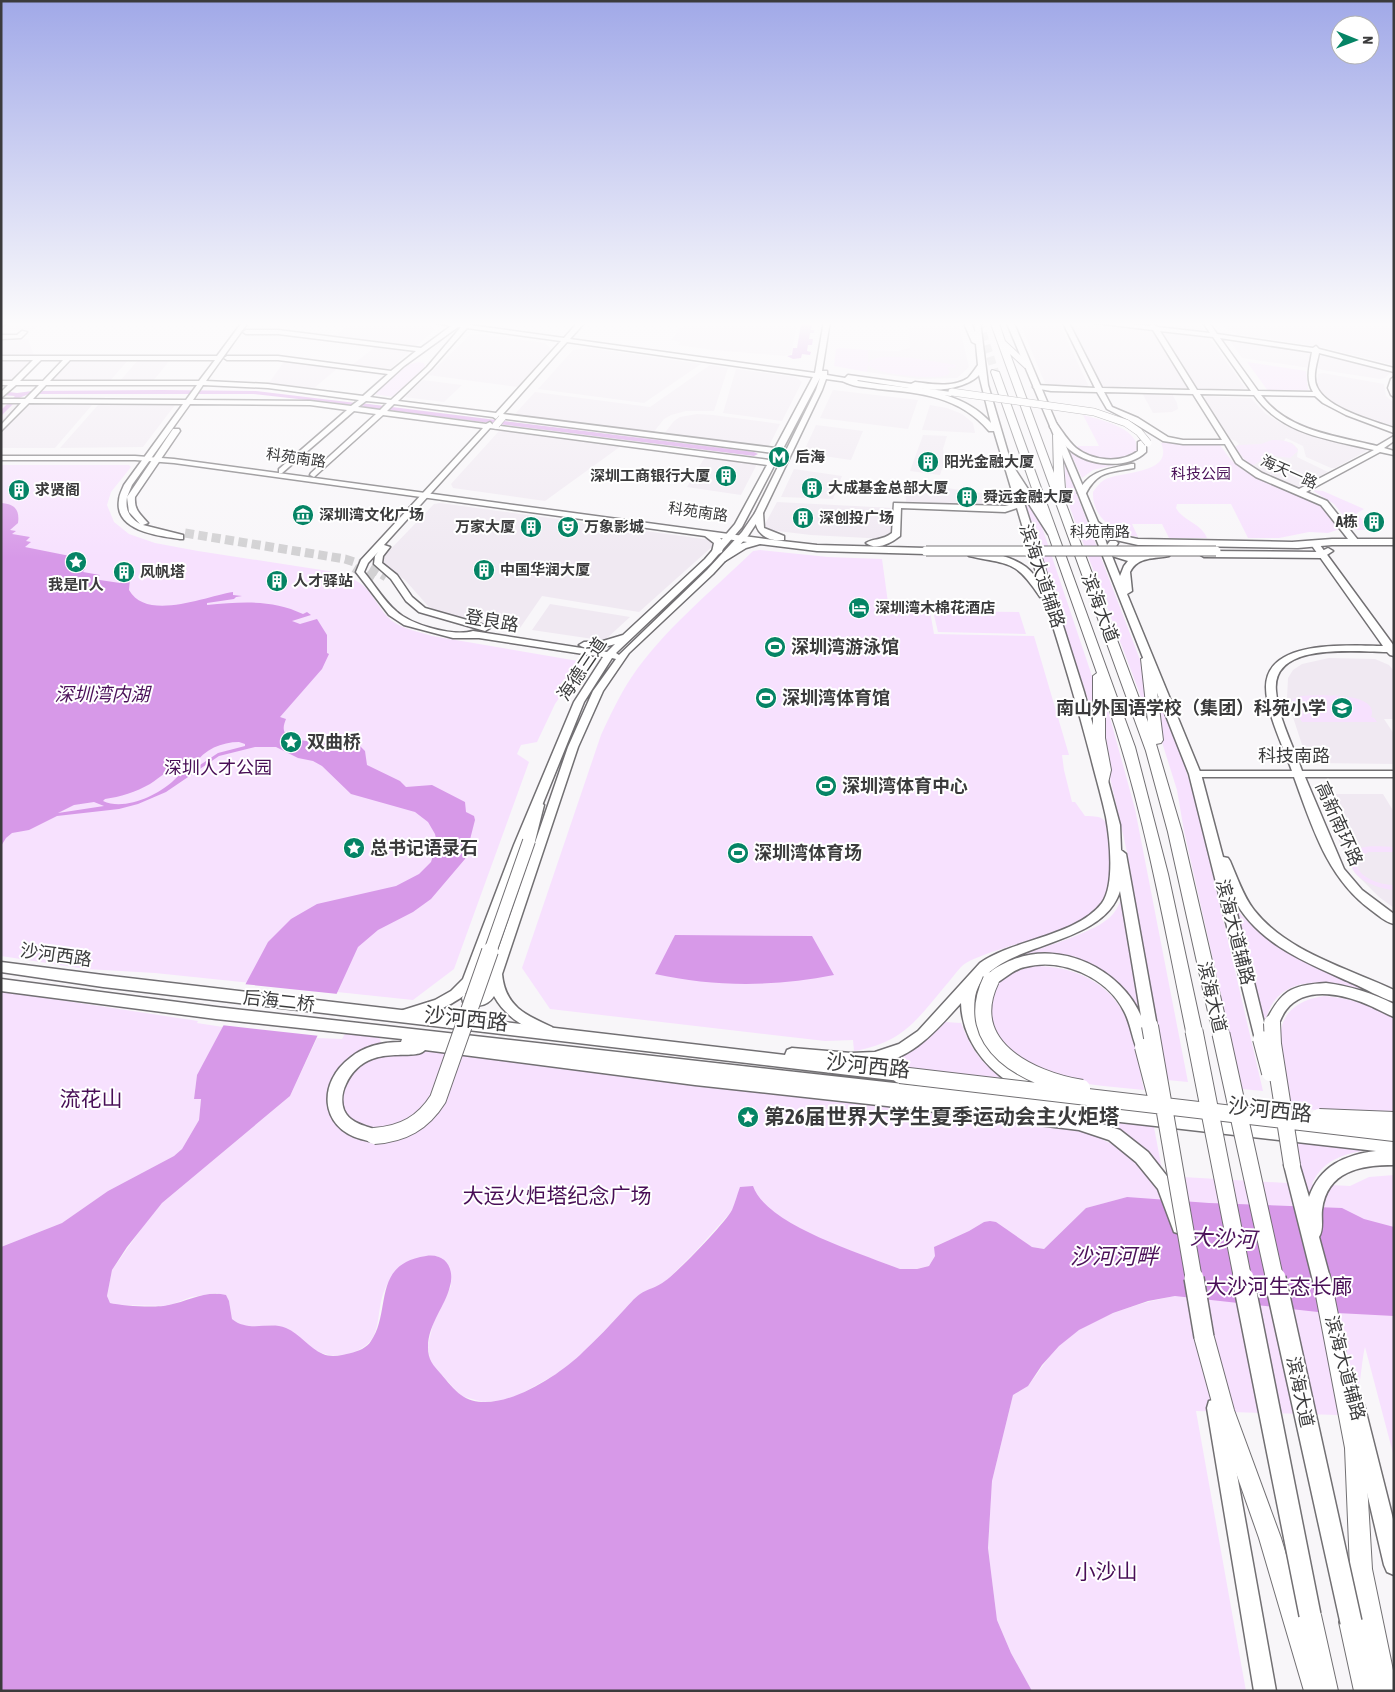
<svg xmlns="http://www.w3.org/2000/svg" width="1395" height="1692" font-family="'Asap Condensed','Noto Sans SC',sans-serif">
<rect width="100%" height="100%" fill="#f8f6f9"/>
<path fill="#f0e9f2" d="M11 321H43L31 331H2Z
M353 321H403L430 325 435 330 415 347 336 337 335 336Z
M686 321H798L791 354 785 356 713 350 678 345 680 342 671 340Z
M909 321H958L969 367 957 378 918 379 867 372 868 350 898 351 910 348Z
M1019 321H1058L1089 387 1047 388Z
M1068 321H1197L1245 388 1240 390H1170L1177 403 1178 409 1172 412 1153 413 1140 389H1106L1100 386Z
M1221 321H1394V365L1321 347 1237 334 1228 330Z
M479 334 545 343 551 349 518 387 428 375 470 335Z
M1 339H28L34 356H1Z
M1233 340 1312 352 1310 368 1242 358 1230 341Z
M375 347 410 351 389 370 352 365Z
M589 348 701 364 644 403 538 389 573 350Z
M1320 354H1326L1388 370 1390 373 1385 378 1380 379 1322 370 1318 368Z
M1 359H30L31 360 12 380 1 381Z
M71 359H129L110 381H51Z
M138 360H170L153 381H120Z
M288 362 338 368 314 388 269 383 283 363Z
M710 365 728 368 714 411H686L671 415 664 419 653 433 514 415 535 392 650 407Z
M736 369 796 377 802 382 782 421 723 413Z
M1323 373 1384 384 1386 396 1394 403V428L1338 406 1328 400 1322 394 1317 386 1318 374Z
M423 380 462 385 444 402 404 397Z
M833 390 918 400 908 429 820 418Z
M1207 396 1251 398 1266 414 1286 426 1313 436 1366 448 1368 450 1335 468H1331L1306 457 1303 446 1286 438 1284 441 1292 443 1298 449 1297 457 1328 472 1301 487 1296 486 1263 472 1244 459 1235 447 1239 444 1236 441 1230 439 1204 398Z
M1 404 92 405 55 448H1Z
M98 405H175L143 447 60 448Z
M930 405 947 408 962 414 973 423 975 433 922 430Z
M697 414 713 415 780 424 769 446 759 447 663 435 674 421 680 417Z
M816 425 863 431 851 460 803 453Z
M502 430 621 446 545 501 453 488 451 484 499 431Z
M923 435 947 436 943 449 945 460 940 475 910 471Z
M705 457 757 464 741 495 687 487Z
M794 469 842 476 833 499 781 497Z
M905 482 989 494 992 507 906 503Z
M777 502 893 508V536L886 539 811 535 769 530 764 526Z
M440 503 711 540 714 545 639 612 542 596 520 628 458 617 435 610 428 606 405 580 382 564 384 556 434 504Z
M550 604 630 617 606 639 600 640 532 630Z
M1329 658 1375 659 1389 665 1394 671V719H1384L1394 734V764L1314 763 1307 760 1287 699 1288 678 1293 670 1302 664Z
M1325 794H1383L1394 812V908L1379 897 1355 873 1340 843 1322 797Z"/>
<path fill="#f7e1fe" d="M840 348 868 350V363C879 349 938 363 956 365L955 368 947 367 950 372 948 375C935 380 876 375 868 365L867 372 834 366 836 349Z
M418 362 424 363 425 367 393 397 374 394 407 365Z
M1247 362 1306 371 1308 390 1268 391Z
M1083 415C1099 419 1143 429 1136 452 1121 464 1087 461 1075 446H1099Z
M1272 440C1282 440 1294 441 1298 451L1290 458 1269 455 1252 466 1244 459 1235 447 1239 445 1261 444Z
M1166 442 1220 445 1231 460 1243 470 1317 504 1323 507 1340 529 1328 533 1309 532 1279 538H1248L1231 504H1177L1176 508C1183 521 1201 523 1207 538H1169L1162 524H1132L1138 537C1115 533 1092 518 1093 492 1096 488 1099 483 1104 480 1119 471 1175 475 1161 443Z
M1070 452C1088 460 1104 462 1123 463L1093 470 1082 478Z
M1064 461 1147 678V713L1070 508 1067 497Z
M1 465H129L131 467 111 492 107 505 114 522 129 534 155 543 198 551 341 573C349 577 358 581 365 587 375 597 380 611 392 621 403 629 419 632 432 636L578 661 581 666 555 704 537 742 521 745 517 754 529 762 454 969 413 1000 155 973 86 969 1 956Z
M1017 482 1036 518 1041 524 1092 676 1095 687V721Z
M1312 490 1323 491 1364 509 1357 513 1370 530H1355L1334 504Z
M760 550 828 557 882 559 889 610 930 611 934 634 1034 636 1069 755H1062L1064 770 1072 802H1075L1085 816C1105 816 1108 819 1109 840 1110 853 1113 888 1107 900 1087 932 1000 944 966 963 959 967 952 979 946 985 916 1021 902 1043 854 1051L853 1040 825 1041 550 1009 522 968 601 735C610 716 619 696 631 678 663 630 711 592 753 551Z
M933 611 1019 612 1026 634 938 632Z
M1156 691 1180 751 1196 803 1263 1091 1242 1089 1184 831 1177 790 1160 736Z
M1103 692 1135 809 1188 1082 1167 1080 1127 852 1103 747Z
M1301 696C1314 695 1381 691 1371 717L1374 718 1377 722H1302L1299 717H1301L1293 710 1291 705 1293 699Z
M1394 847V852H1369L1358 857C1351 876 1380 885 1394 885V890C1377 889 1345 877 1351 855 1360 843 1380 847 1394 847Z
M1123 893 1145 1028 1140 1011 1133 1000 1123 988 1104 973 1030 956 997 966C1027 949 1093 937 1113 914 1118 908 1121 900 1123 893Z
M1232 902 1242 916 1263 935 1280 946 1379 994 1394 1004C1352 983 1272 960 1264 1030Z
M1035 966C1073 966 1110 982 1126 1018 1136 1040 1139 1067 1144 1090 1117 1087 1090 1086 1064 1079 1029 1069 983 1044 991 1001 995 978 1014 970 1035 966Z
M1 991 198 1021 197 1023 223 1027 197 1075 194 1099 201 1098 199 1120 182 1149 174 1156 108 1191 62 1223 1 1247Z
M1324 996C1349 998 1373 1004 1394 1019V1113L1356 1115 1292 1107C1283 1060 1259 1006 1324 996Z
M945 1022 961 1023C972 1051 983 1066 1009 1082L851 1065C896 1059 912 1055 945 1022Z
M346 1032 379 1037 382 1045 425 1051 1057 1123C1096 1136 1122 1143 1149 1175L1304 1184 1297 1154V1139L1377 1149C1350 1152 1324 1157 1312 1184L1350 1186 1369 1177 1394 1175V1457L1365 1347C1359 1371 1364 1402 1338 1415L1196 1411 1246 1691H1032L1011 1653 997 1620 988 1548 992 1481 1013 1395C1018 1392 1025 1389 1029 1384 1040 1372 1047 1357 1059 1345 1091 1317 1134 1304 1175 1296L1127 1197 1086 1208 1044 1249 1032 1247 984 1222 969 1231 938 1245 935 1256 929 1266 917 1269H900C856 1252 786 1232 756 1195L731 1212 694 1253 665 1282 640 1294 582 1354 558 1373 510 1400 483 1402 461 1396 430 1362 428 1345 434 1320 451 1286 438 1256C415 1255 411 1261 396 1276 393 1279 387 1283 386 1287 373 1313 387 1342 351 1353 342 1355 334 1357 325 1354 308 1350 295 1334 279 1327 265 1322 249 1333 232 1319L229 1301 217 1293 191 1297 168 1306 118 1305 110 1303 107 1296 112 1270 144 1225 162 1203 290 1096 317 1038 342 1039Z
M1076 1114 1153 1122 1163 1175 1118 1130Z"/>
<path fill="#d799e8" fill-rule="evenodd" d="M801 324 812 325 811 330H814V333H810L809 339H813L812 345H808L807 351 811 352 810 355 802 354 801 358 793 359 787 356 792 355 793 348H797Z
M161 390 256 391 381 406 378 408 253 394H29L19 398 1 416V410L15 396 1 395V391L17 393 32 391Z
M1 503C14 504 20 509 18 523L10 530 16 531 12 534 30 537 26 541 31 542 25 547 75 557 65 566 85 569 83 572 100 575 93 579 120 583 121 581 130 578 129 590C147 622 206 596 233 592V595L242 596 236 597 234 599 207 603V605C241 602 272 599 303 614L307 612 311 615 292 621 300 624 317 619 327 635V653L329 654 322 669 280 717 286 719C284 724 282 730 286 734 297 745 343 742 358 744L365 751 367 765 400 781 406 787 432 785 465 802 466 812 474 816 475 820 465 859 431 899 413 912 378 930 358 947 290 1096 162 1203 127 1247 112 1270 107 1296 110 1303C122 1306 157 1308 169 1305 188 1301 206 1290 226 1295L229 1301 232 1319C249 1333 269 1321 286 1328 300 1334 309 1348 323 1354 332 1358 342 1355 351 1353 358 1351 367 1348 371 1341 392 1311 371 1264 426 1256 445 1253 455 1268 450 1286 445 1307 428 1324 428 1347 428 1360 433 1365 441 1374 447 1381 454 1390 461 1395 494 1419 559 1376 583 1352 597 1339 610 1325 623 1311 628 1306 634 1298 640 1294 647 1289 658 1287 665 1281 678 1272 725 1223 732 1210 735 1203 737 1195 740 1187L753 1186C766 1225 863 1254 900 1269H917L929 1266 935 1256 934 1247 969 1231 984 1222 990 1221 996 1222 1032 1247 1044 1249 1086 1208 1127 1197 1209 1203 1342 1208 1364 1219 1394 1227V1316L1318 1312 1175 1296 1148 1301 1113 1313 1079 1330 1059 1346 1042 1365 1028 1386 1013 1395 992 1481 988 1548 997 1620 1011 1653 1032 1691H1V1247L62 1223 108 1191 174 1156 182 1149 199 1120 201 1099H194L197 1075 268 942 291 919 317 904 396 886 419 874 431 862 437 843 435 834 428 822 415 812 351 794 322 766 313 761 298 758 276 747H255L219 756 166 792 138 804 119 809 57 816 29 830 12 833 6 838 1 846ZM239 742 245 744V746L218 753 191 771C199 752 219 742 239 742ZM190 758 194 760C186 767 180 775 172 782 156 796 124 811 103 801L105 799C120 797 136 792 150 784 164 775 174 764 190 758ZM94 802 104 806 58 813 74 805Z
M675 935 812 936 834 975C774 987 714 987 655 974Z"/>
<path fill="#f8f6f9" d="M243 984 338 994 320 1036 221 1025Z"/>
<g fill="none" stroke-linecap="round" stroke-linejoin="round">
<path fill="#d799e8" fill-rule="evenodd" d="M360 403 754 452 758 454 754 456 363 407H360Z"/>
<path stroke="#d2d1d3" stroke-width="9" stroke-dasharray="9 4.5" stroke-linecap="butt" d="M185 533 345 559 370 567 386 577
M354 568 376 581"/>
<path stroke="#d2d1d3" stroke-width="8" stroke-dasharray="8 4.5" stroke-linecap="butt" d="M979 321 995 372"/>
<g stroke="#727073" stroke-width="3">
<path id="secondary" d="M9 321 1 327 2 321Z
M243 321H249L206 381 268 384 363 396 388 374 278 360H227L224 358 227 356H278L391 371 416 351 278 334H246L243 332 246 330H278L421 348 451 326 428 321H460L464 324 467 322 470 325 564 338 579 321H586L570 339 815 373 824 321H830L822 371H827V375L845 378 848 375 919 385 921 386 922 388 951 392 954 394 951 396 911 391 909 390V388L858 380 855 383 826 379 822 390 763 513 748 536 713 574 629 653 603 691 578 747 502 974C505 1006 525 1015 552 1027L554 1031 552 1035 547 1036 542 1035C522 1026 505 1016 494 996 486 1008 476 1007 463 1002L462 998 463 996C452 1005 415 1023 400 1019L399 1015 400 1011 435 1000 451 991 463 979 514 845 574 702 603 657 479 638H453L404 625 389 615 356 572 361 560 483 428 383 415 314 477 310 475 311 473 376 414 354 411 282 473H279V469L347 410 310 405 190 404 132 485 127 497 173 429H179L180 431 135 497C134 510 140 514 148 523L143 525 183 535V539H180C159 536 114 531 119 500 119 495 122 490 124 485L183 404 29 403 1 431V425L21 403H1V399H25L39 385H16L1 398V392L8 385H1V381H12L33 360H1V356H217ZM458 327H461L427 367 391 400 370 397 404 366ZM467 328 561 341 496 413 398 401 431 369ZM567 342 813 377 775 448 503 414ZM41 360H63L43 381H20ZM70 360H215L199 381H50ZM820 378 816 390 755 513 742 532 707 570 619 655 616 653 711 563 742 527ZM46 385H197L186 400 33 399ZM203 385 268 388 359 400 351 406 310 401 193 400ZM366 401 387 403 380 410 358 407ZM394 404 493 417 496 419 499 418 773 453 769 460 493 425 490 422 486 424 387 411ZM490 428 767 465 735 524 705 559 623 635 603 641 584 642 579 645C588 651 605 647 615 644L607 652 473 631C453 637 411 625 396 611 384 601 374 584 364 572L368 563 378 552 375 556 374 564 391 579 406 601 419 612 485 631 490 628 488 626 425 608 412 597 397 575 382 563 383 556 390 547 384 545ZM127 497 129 512 140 524C129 517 125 510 127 497ZM612 658 616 659 593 691 568 747 485 988 478 996 468 993 465 994 474 982 526 845 584 702Z
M1062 321H1068L1102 388 1190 390 1153 330 1079 321H1103L1151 326 1150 325 1153 323 1157 327 1210 333 1202 321H1208L1217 334 1313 348 1316 346 1319 349 1394 368V372L1319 353C1317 363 1312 377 1317 387 1326 408 1373 421 1394 428V433L1346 415 1323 403 1315 396 1261 395C1287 431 1337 436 1377 446L1394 436V441L1384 448 1394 451V455L1380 452 1306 492 1327 501 1358 540V544H1352L1321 505 1256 477 1236 463 1225 444H1183L1163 441 1132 422 1107 409 1097 392 1051 391 1034 388 1033 387 1036 385 1095 388ZM1160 331 1213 337 1251 391 1197 390ZM1220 338 1312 352C1310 365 1305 379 1313 392L1258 391ZM1104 392 1193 394 1222 440H1183L1168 437 1138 418 1112 407ZM1200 394 1254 395C1282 435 1329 439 1374 450L1299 489 1262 473 1242 460Z
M22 331 27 332 21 338 1 339V335H17Z
M1394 377V397L1391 395 1388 388 1391 379Z
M1050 423H1056C1062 431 1068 441 1076 448 1092 461 1121 464 1138 451V442L1142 440 1146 442V452C1128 470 1089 466 1070 450 1062 444 1057 434 1050 427Z
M1131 464H1134V468C1109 473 1098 470 1085 495L1078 493C1088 470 1109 469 1131 464Z
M1311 541H1317L1394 646V656L1390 655 1387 652C1357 652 1271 641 1276 691 1278 718 1293 745 1302 771H1394V777H1305L1344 869 1362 890 1394 914V924C1385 922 1378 915 1371 910 1327 878 1312 826 1294 777H1195L1190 774 1195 771H1292C1283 746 1266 712 1266 687 1266 638 1352 646 1383 646L1310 543Z"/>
</g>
<g stroke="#727073" stroke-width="3">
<path id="primary" d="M963 321H970L975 332 974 321H980L988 385 1011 463 1056 532 1054 534H1048L1020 490 1084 692 1120 825 1121 850 1126 854 1157 1026 1155 1030 1146 1031 1150 1047 1148 1051 1143 1053 1138 1051C1132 1039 1131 1024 1124 1011 1107 977 1061 957 1025 967 1011 970 1003 981 991 986L986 984 984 980C989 970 1002 964 1012 960 1060 940 1121 969 1141 1016L1120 891C1099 960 950 936 978 1025 987 1053 1014 1071 1039 1083L1042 1088 1039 1093 1034 1094C995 1081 962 1045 961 1003 934 1033 909 1063 866 1065L905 1071 907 1075 905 1079 900 1081 103 987 1 972V962L103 975 785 1055 787 1050 792 1048 851 1053 875 1052 899 1044 918 1031 980 963C1014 939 1077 936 1102 903 1115 885 1110 839 1106 817 1102 798 1096 778 1091 758 1077 704 1061 651 1044 598L1040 597C1015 559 1009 565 969 556L967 554C978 545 1016 559 1026 567 1031 571 1035 576 1039 582L1017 508 1005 512 901 508 900 536C891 543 877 551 866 543 873 538 882 541 892 533L894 503 1005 506 1013 504 1015 501 994 431H989C959 396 921 393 878 389 866 387 851 387 841 380L845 378C894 391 955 382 991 423L979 375C966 389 927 395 911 384L915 382C931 384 953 388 968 378 972 374 975 369 978 365L976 344 972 342Z
M1006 321H1013L1098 522 1113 534 1138 539 1292 542 1332 539H1394V545H1332L1298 548 1138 545 1107 538 1104 535 1107 545 1110 541H1116L1118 543 1115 548 1125 555 1166 551 1171 554 1169 556C1155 559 1138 556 1130 572L1132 591 1127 594 1201 774 1223 857 1228 858 1230 861C1237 877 1243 896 1254 910 1287 952 1347 968 1394 990V1002C1379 997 1366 989 1352 983 1307 963 1257 944 1233 897L1268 1039 1266 1043 1261 1045 1256 1043 1189 774 1078 493ZM1112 556 1128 561 1124 566 1120 576Z
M1 456H135L174 459 773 540 817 545 926 548 931 551 926 554 817 551 760 544 746 548 725 561 722 560V556L740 544 747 542 720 538 724 542 722 552 717 555 712 552 714 543 705 536 174 463 135 460H1Z
M759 510 763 513 764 528 784 536V540C766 542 753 532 755 513Z
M1328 548 1333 551 1322 558 1204 557 1199 554 1204 551 1320 552Z
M538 801 544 805 535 841 529 845 523 841 532 805Z
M1 979 216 1007 1394 1139V1165C1360 1165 1327 1171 1322 1210 1321 1220 1324 1229 1319 1237L1333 1289 1330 1295 1324 1297 1318 1295 1315 1289 1284 1165 1286 1160 1292 1158 1298 1160 1309 1197C1320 1166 1344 1155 1376 1151L1085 1118 1120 1130 1148 1152 1170 1180 1188 1226 1186 1232 1180 1234 1174 1232 1158 1189 1136 1162 1109 1140 1079 1130 887 1106 695 1085 425 1050C414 1063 367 1040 346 1084 342 1092 341 1102 344 1110 350 1124 367 1126 380 1131L382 1136 380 1141C373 1143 368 1141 361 1139 319 1127 318 1082 350 1058 364 1046 383 1042 401 1042L402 1039 216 1019 1 991Z
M1326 983C1350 986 1372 993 1394 1004V1017C1386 1014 1380 1010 1373 1007 1347 995 1306 984 1286 1010 1282 1015 1280 1022 1277 1027L1272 1029 1267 1027 1265 1023C1281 991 1290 985 1326 983Z
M1216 1399 1223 1401 1225 1408 1276 1691H1254L1207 1408 1209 1401Z
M1357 1403 1364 1405 1366 1412 1394 1523V1575L1387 1572 1384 1565 1348 1412 1350 1405Z"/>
</g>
<g stroke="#727073" stroke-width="2">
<path id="highway" d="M990 321H998L1005 341 1032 366 1025 368 1010 354 1054 473 1053 435 1057 432 1061 435 1065 489 1061 491 1148 722 1141 659 1147 656 1153 659 1163 740 1161 743 1156 744 1182 832 1229 1034 1227 1039 1221 1041 1215 1039 1213 1034 1168 832 1146 751Z
M992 370 999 372 1135 747 1168 874 1202 1031 1200 1036 1194 1038 1188 1036 1186 1031C1163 919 1143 805 1105 697V738L1111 770 1108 783 1103 784 1097 780 1099 770 1093 738V676L1097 673 991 372Z
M1322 1271 1329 1273 1331 1280 1365 1448 1372 1569 1394 1675V1691H1354L1339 1622 1343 1614 1351 1610 1358 1614 1350 1569 1345 1448 1313 1280 1315 1273Z
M1204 1327 1211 1330 1214 1337 1234 1410 1281 1538 1302 1607 1310 1604 1318 1607 1321 1615 1338 1691H1304L1259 1538 1214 1410 1194 1337 1197 1330Z"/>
</g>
<use href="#secondary" fill="#fff" fill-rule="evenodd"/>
<use href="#primary" fill="#fff" fill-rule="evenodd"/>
<use href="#highway" fill="#fff" fill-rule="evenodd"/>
<g stroke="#727073" stroke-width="8" stroke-linecap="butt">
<path id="secondary-bridge" d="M952 392 1094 412 1126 423 1139 432 1148 443
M496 425 502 418"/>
</g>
<g stroke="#727073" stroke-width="11" stroke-linecap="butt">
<path id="primary-bridge-far3" d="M926 551H1216"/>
</g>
<g stroke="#727073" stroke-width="14" stroke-linecap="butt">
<path id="primary-bridge-far2" d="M490 952 529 841"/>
</g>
<g stroke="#727073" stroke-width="18" stroke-linecap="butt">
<path id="primary-bridge-far1" d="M991 980C960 1045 1028 1079 1082 1088
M1272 1023 1273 1044 1292 1165
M1150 1026 1194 1280
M1261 1039 1270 1073
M1143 1047 1155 1093
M900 1075 1394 1133
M1319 1117 1394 1120
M374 1136C403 1134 423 1123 438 1099L490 951"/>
</g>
<g stroke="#727073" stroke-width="22" stroke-linecap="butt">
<path id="primary-bridge" d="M1194 1278 1204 1337"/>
</g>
<g stroke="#727073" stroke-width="19" stroke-linecap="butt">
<path id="highway-bridge-far1" d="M1194 1031 1243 1280
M1221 1034 1275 1280"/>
</g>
<g stroke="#727073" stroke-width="24" stroke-linecap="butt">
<path id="highway-bridge" d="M1243 1278 1310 1615
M1275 1278 1351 1622"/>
</g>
<use href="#secondary-bridge" stroke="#fff" stroke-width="7"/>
<use href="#primary-bridge-far3" stroke="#fff" stroke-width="9"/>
<use href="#primary-bridge-far2" stroke="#fff" stroke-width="12"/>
<use href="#primary-bridge-far1" stroke="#fff" stroke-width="16"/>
<use href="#primary-bridge" stroke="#fff" stroke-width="19"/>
<use href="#highway-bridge-far1" stroke="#fff" stroke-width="17"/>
<use href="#highway-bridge" stroke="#fff" stroke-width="21"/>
</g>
<linearGradient id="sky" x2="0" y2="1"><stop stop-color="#a1a9e8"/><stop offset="0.58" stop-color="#fcfbfc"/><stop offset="1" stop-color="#fcfbfc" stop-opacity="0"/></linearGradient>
<rect width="1395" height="558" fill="url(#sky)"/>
<defs>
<g id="metro-disc" transform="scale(1.125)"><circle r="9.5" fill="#058465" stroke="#fff"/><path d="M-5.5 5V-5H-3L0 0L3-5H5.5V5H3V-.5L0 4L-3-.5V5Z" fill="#fff"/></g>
<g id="building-disc" transform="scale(1.125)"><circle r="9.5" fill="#058465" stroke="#fff"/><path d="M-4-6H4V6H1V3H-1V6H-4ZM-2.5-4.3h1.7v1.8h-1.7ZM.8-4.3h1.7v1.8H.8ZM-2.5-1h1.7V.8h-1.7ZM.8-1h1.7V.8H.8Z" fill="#fff"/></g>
<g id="museum-disc" transform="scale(1.125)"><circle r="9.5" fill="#058465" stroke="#fff"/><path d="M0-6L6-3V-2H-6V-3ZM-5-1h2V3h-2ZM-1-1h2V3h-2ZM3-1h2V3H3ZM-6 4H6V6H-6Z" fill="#fff"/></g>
<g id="theatre-disc" transform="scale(1.125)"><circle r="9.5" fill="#058465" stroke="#fff"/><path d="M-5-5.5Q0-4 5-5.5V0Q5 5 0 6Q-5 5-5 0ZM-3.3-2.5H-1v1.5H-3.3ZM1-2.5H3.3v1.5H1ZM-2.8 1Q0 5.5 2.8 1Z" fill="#fff"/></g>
<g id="sight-disc" transform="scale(1.125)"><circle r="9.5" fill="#058465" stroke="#fff"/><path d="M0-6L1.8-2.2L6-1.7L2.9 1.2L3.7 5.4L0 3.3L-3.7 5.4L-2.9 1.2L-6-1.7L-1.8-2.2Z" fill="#fff"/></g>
<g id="hotel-disc" transform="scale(1.125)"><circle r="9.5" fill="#058465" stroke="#fff"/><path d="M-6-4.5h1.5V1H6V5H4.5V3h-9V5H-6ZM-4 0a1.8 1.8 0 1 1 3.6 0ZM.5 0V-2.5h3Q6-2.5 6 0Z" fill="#fff"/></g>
<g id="stadium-disc" transform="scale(1.125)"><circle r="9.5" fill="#058465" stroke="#fff"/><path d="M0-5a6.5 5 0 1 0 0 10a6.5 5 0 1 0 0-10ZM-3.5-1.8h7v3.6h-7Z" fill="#fff"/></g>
<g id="school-disc" transform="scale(1.125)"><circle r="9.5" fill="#058465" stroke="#fff"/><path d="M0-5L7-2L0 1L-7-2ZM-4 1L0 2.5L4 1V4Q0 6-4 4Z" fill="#fff"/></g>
</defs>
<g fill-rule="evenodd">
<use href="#metro-disc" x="779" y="457"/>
<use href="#building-disc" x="928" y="462"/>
<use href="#building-disc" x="726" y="476"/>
<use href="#building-disc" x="812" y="488"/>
<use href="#building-disc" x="19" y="490"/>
<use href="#building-disc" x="967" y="497"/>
<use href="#museum-disc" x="303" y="515"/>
<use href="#building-disc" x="803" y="518"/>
<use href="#building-disc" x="1374" y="522"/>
<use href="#building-disc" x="531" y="527"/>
<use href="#theatre-disc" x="568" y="527"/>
<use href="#sight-disc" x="76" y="562"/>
<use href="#building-disc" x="484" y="570"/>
<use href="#building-disc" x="124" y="572"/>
<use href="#building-disc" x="277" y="581"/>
<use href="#hotel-disc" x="859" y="608"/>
<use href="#stadium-disc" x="775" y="647"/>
<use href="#stadium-disc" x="766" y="698"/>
<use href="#school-disc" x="1342" y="708"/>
<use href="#sight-disc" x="291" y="742"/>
<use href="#stadium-disc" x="826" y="786"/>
<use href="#sight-disc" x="354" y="848"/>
<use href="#stadium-disc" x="738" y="853"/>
<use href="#sight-disc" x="748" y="1117"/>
</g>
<g text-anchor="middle" stroke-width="4" stroke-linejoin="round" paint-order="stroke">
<g font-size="15" font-weight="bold" fill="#3b3b3c" stroke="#fff" text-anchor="start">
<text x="795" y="462">后海</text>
<text x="944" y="467">阳光金融大厦</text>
<text x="710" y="481" text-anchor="end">深圳工商银行大厦</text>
<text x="828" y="493">大成基金总部大厦</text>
<text x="35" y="495">求贤阁</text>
<text x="983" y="502">舜远金融大厦</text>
<text x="319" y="520">深圳湾文化广场</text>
<text x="819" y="523">深创投广场</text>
<text x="1358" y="527" text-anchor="end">A栋</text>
<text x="515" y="532" text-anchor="end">万家大厦</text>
<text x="584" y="532">万象影城</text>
<text x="500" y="575">中国华润大厦</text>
<text x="140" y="577">风帆塔</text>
<text x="293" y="586">人才驿站</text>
<text x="76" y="590" text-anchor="middle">我是IT人</text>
<text x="875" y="613">深圳湾木棉花酒店</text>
</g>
<g font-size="15" fill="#3b3b3c" stroke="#fff">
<text transform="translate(296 458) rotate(8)" y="5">科苑南路</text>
<text transform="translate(1289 472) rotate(24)" y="5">海天一路</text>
<text transform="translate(698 512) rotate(8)" y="5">科苑南路</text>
<text x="1100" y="537">科苑南路</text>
</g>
<g font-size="15" fill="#480e56" stroke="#fff">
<text x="1201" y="479">科技公园</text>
</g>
<g font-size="18" fill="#3b3b3c" stroke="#fff">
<text transform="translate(1042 576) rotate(72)" y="6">滨海大道辅路</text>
<text transform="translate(1100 608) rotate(69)" y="6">滨海大道</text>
<text transform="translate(492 621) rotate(10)" y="6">登良路</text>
<text transform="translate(582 669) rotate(-56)" y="6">海德三道</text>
<text x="1294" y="762">科技南路</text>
<text transform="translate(1339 824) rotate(66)" y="6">高新南环路</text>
<text transform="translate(1235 932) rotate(76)" y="6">滨海大道辅路</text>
<text transform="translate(56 955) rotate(8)" y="6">沙河西路</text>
<text transform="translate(1212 997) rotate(77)" y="6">滨海大道</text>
<text transform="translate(279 1001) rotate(6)" y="6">后海二桥</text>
<text transform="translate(1345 1368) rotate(75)" y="6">滨海大道辅路</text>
<text transform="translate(1300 1392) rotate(78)" y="6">滨海大道</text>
</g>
<g font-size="18" font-weight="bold" fill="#3b3b3c" stroke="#fff" text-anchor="start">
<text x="791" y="653">深圳湾游泳馆</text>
<text x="782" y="704">深圳湾体育馆</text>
<text x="1326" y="714" text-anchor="end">南山外国语学校（集团）科苑小学</text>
<text x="307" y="748">双曲桥</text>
<text x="842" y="792">深圳湾体育中心</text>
<text x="370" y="854">总书记语录石</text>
<text x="754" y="859">深圳湾体育场</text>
</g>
<g font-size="18" fill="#480e56" stroke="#fff">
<text x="218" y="774">深圳人才公园</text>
</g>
<g font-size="19" font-style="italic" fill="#4c125a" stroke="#fff">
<text x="102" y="701">深圳湾内湖</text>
</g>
<g font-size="21" fill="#3b3b3c" stroke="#fff">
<text transform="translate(466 1019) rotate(6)" y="7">沙河西路</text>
<text transform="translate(868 1066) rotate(6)" y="7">沙河西路</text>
<text transform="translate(1270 1110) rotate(6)" y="7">沙河西路</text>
</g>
<g font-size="21" fill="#480e56" stroke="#fff">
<text x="91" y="1106">流花山</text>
<text x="557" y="1203">大运火炬塔纪念广场</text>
<text x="1279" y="1294">大沙河生态长廊</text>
<text x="1106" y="1579">小沙山</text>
</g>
<g font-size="21" font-weight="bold" fill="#3b3b3c" stroke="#fff" text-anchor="start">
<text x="764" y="1124">第26届世界大学生夏季运动会主火炬塔</text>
</g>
<g font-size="22" font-style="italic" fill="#4c125a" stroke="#fff">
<text transform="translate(1223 1238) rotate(3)" y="8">大沙河</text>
<text x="1114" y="1264">沙河河畔</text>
</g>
</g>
<rect width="1395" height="1692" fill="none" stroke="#3b3b3c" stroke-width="5"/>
<g transform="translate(1355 40) rotate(91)"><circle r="24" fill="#ffffff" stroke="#b1b1b1"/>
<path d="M0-4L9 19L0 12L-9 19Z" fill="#058465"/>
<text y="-8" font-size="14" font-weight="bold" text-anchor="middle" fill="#3b3b3c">N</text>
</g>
</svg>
